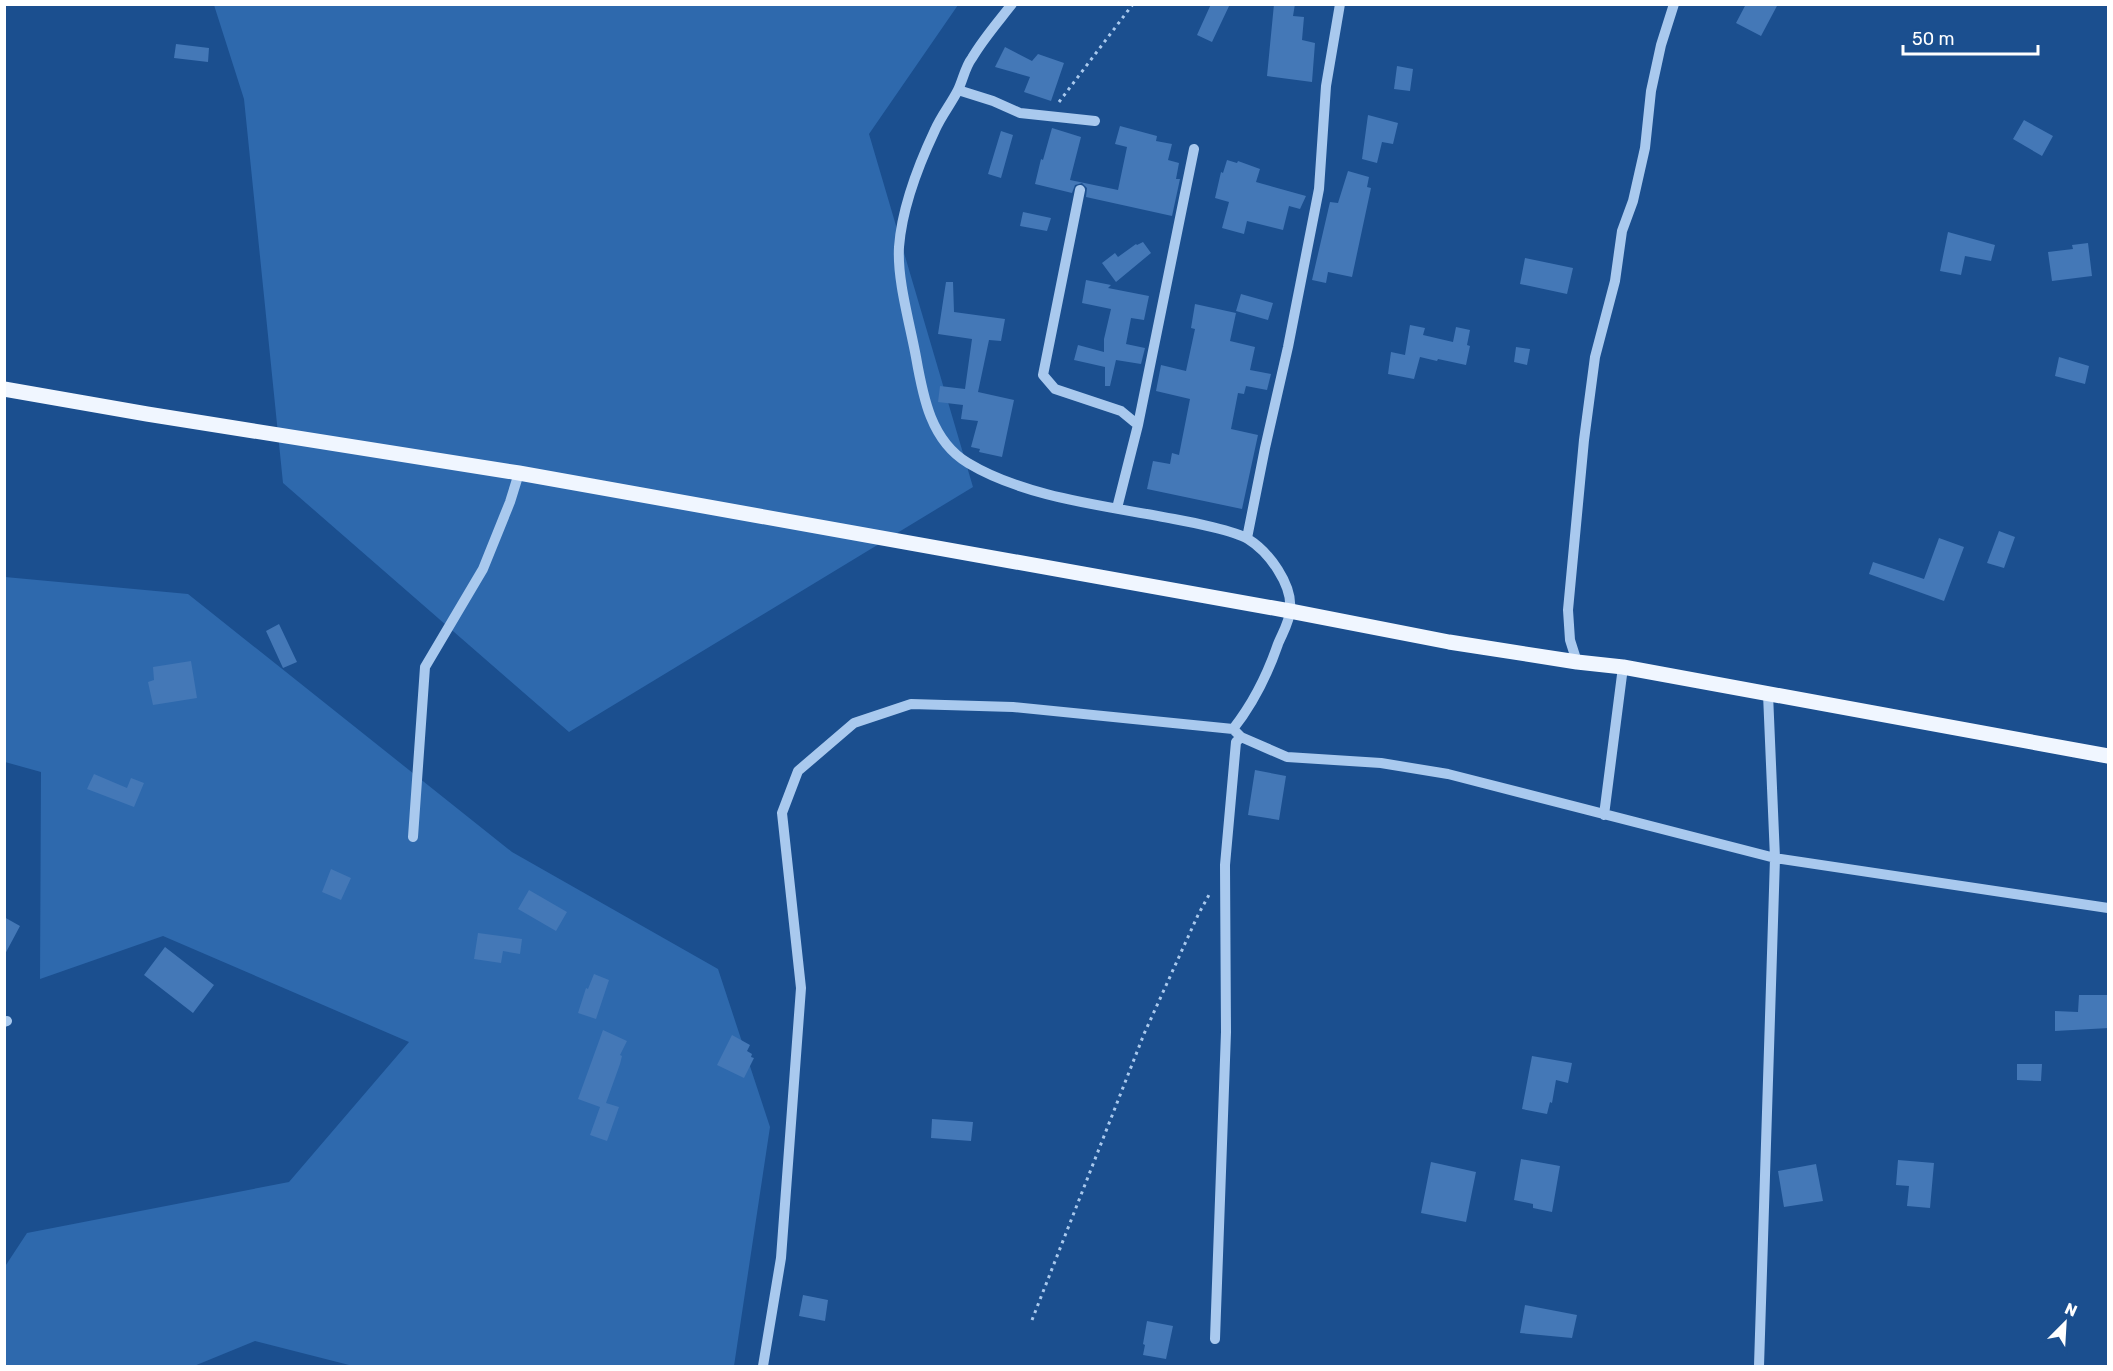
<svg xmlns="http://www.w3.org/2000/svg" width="2113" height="1371" font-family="Rubik,sans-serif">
<rect width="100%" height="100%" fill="#1b4f8f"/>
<path fill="#2e69ad" d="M214 5H958L869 134 973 487 569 732 283 483 244 99Z
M5 577 188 594 512 852 718 969 770 1127 734 1366H353L255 1341 194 1366H5L4 1268 27 1233 289 1182 409 1042 163 936 40 979 41 772 5 762Z"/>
<path fill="#4478b7" d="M1211 4H1230L1212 42 1197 35Z
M1274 4H1295L1293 16 1304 17 1302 40 1315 43 1312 82 1267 76Z
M1746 4H1778L1761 36 1736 23Z
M176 44 209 48 208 62 174 58Z
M1005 47 1032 61 1038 54 1064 63 1051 101 1024 92 1030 77 995 67Z
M1397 66 1413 69 1410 91 1394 89Z
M1368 115 1398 123 1393 144 1382 142 1377 163 1362 159Z
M2024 120 2053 136 2042 156 2013 139Z
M1120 126 1157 136 1156 141 1172 144 1168 160 1179 163 1176 179H1180L1172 216 1086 197 1087 188 1082 183 1075 185 1072 193 1035 184 1041 159 1043 160 1052 128 1081 137 1070 180 1118 190 1127 147 1115 144Z
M1001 131 1013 135 1001 178 988 174Z
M1227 160 1237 163 1238 161 1260 169 1256 182 1306 196 1300 209 1289 206 1283 230 1247 221 1244 234 1222 228 1229 202 1215 198 1221 172 1223 173Z
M1348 171 1369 177 1367 187 1371 188 1352 277 1328 272 1326 283 1312 280 1330 202 1338 203Z
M1023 212 1051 218 1047 231 1020 226Z
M1948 232 1995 245 1991 261 1965 256 1961 275 1940 271Z
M1143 242 1151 253 1116 282 1102 263 1115 253 1118 257 1136 244 1137 245Z
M2088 243 2092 276 2052 281 2048 252 2073 249 2072 245Z
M1525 258 1573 268 1567 294 1520 284Z
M1086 280 1111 285 1108 288 1149 296 1144 320 1131 318 1126 344 1145 348 1141 364 1116 360 1110 386H1105V367L1074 360 1078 345 1104 352V339L1111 309 1082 303Z
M946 282H953L954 312 1005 319 1001 341 989 340 978 392 1014 400 1002 457 979 452 980 449 971 447 978 421 961 419 963 405 938 402 940 386 965 389 972 339 938 334Z
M1241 294 1273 303 1268 320 1236 311Z
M1195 304 1236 313 1230 341 1255 347 1250 370 1271 374 1267 390 1246 386 1244 394 1238 393 1231 429 1258 435 1242 509 1147 489 1153 461 1170 464 1172 453 1179 455 1190 399 1156 391 1161 365 1186 371 1195 329 1191 328Z
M1410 325 1425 328 1423 335 1453 342 1456 327 1470 330 1467 345 1470 346 1466 365 1438 359 1437 361 1420 357 1414 379 1388 374 1391 352 1405 355Z
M1516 347 1530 349 1527 365 1514 362Z
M2059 357 2089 366 2085 384 2055 376Z
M1999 531 2015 537 2004 568 1987 563Z
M1939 538 1964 547 1944 601 1869 574 1873 562 1924 579Z
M279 624 297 662 283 668 266 631Z
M191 661 197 698 153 705 148 682 154 680 153 667Z
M1255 770 1286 776 1279 820 1248 815Z
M94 774 127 788 131 778 144 783 134 807 87 789Z
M331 869 351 878 341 900 322 892Z
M529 890 567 912 556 931 518 909Z
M4 917 20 926 4 956Z
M478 933 522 939 520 954 503 951 501 963 474 959Z
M165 947 214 985 193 1013 144 975Z
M594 974 609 980 596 1019 578 1013 586 988 588 989Z
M2079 995H2109V1028L2055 1031V1011L2078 1012Z
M603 1030 627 1041 620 1055 622 1056 620 1064 606 1103 619 1107 607 1141 590 1135 600 1107 578 1099Z
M732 1035 750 1045 747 1051 752 1054 751 1057 754 1058 744 1078 717 1065Z
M1532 1056 1572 1063 1568 1083 1556 1080 1552 1103 1550 1102 1547 1114 1522 1109Z
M2017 1064H2042L2041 1081 2017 1080Z
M932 1119 973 1122 971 1141 931 1138Z
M1521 1159 1560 1166 1552 1212 1533 1208V1204L1514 1200Z
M1898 1160 1934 1163 1930 1208 1907 1206 1909 1186 1896 1185Z
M1431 1162 1476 1172 1466 1222 1421 1213Z
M1816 1164 1823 1201 1784 1207 1778 1171Z
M803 1295 828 1300 825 1321 799 1316Z
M1525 1305 1577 1315 1572 1338 1520 1333Z
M1147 1321 1173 1326 1166 1359 1143 1355 1145 1345 1143 1344Z"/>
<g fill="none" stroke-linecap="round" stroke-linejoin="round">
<path stroke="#a9c9ee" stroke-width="3" stroke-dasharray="3 4.5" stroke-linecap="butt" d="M1059 102 1133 4
M1032 1320 1144 1034 1198 915 1210 893"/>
<path stroke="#a9c9ee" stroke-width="10" d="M1012 4C998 22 983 39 972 58 965 67 963 80 958 90 951 104 941 116 935 130 918 166 902 207 899 247 897 280 910 324 916 357 923 397 931 441 968 463 1026 498 1108 506 1174 519 1191 522 1235 531 1248 539 1269 552 1293 585 1290 610 1290 621 1282 634 1278 644 1268 673 1252 705 1233 729
M958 90 993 101 1020 113 1095 121
M1080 190 1043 375 1055 389 1121 411 1138 425
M1117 508 1138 425 1194 149
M1247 538 1265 448 1288 347 1319 189 1326 86 1340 4
M1577 662 1570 640 1568 610 1584 440 1595 357 1615 281 1622 231 1633 201 1645 148 1651 91 1661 45 1674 4
M1604 815 1623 667
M413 837 425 667 483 569 510 502 519 473
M4 1022 7 1021
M1215 1339 1226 1032 1225 865 1236 742 1241 737
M763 1366 781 1258 801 988 782 813 798 771 854 723 911 704 1013 707 1233 729 1241 737 1287 757 1381 763 1448 774 1775 858 2108 908
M1759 1366 1775 858 1768 694"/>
<path stroke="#f0f6ff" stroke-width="15" d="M4 389 147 414 519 473 1290 611 1449 642 1577 662 1623 667 2108 756"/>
</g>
<rect width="2113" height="1371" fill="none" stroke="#ffffff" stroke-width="12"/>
<g transform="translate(2065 1323) rotate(24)" stroke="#1b4f8f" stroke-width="4.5" paint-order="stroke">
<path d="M0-4.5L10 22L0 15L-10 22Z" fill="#ffffff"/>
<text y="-9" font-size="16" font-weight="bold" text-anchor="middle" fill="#ffffff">N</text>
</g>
<path d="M1903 45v9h135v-9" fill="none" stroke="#ffffff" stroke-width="3"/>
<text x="1912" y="45" font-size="18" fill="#ffffff" stroke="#1b4f8f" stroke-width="4.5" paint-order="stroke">50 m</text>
</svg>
